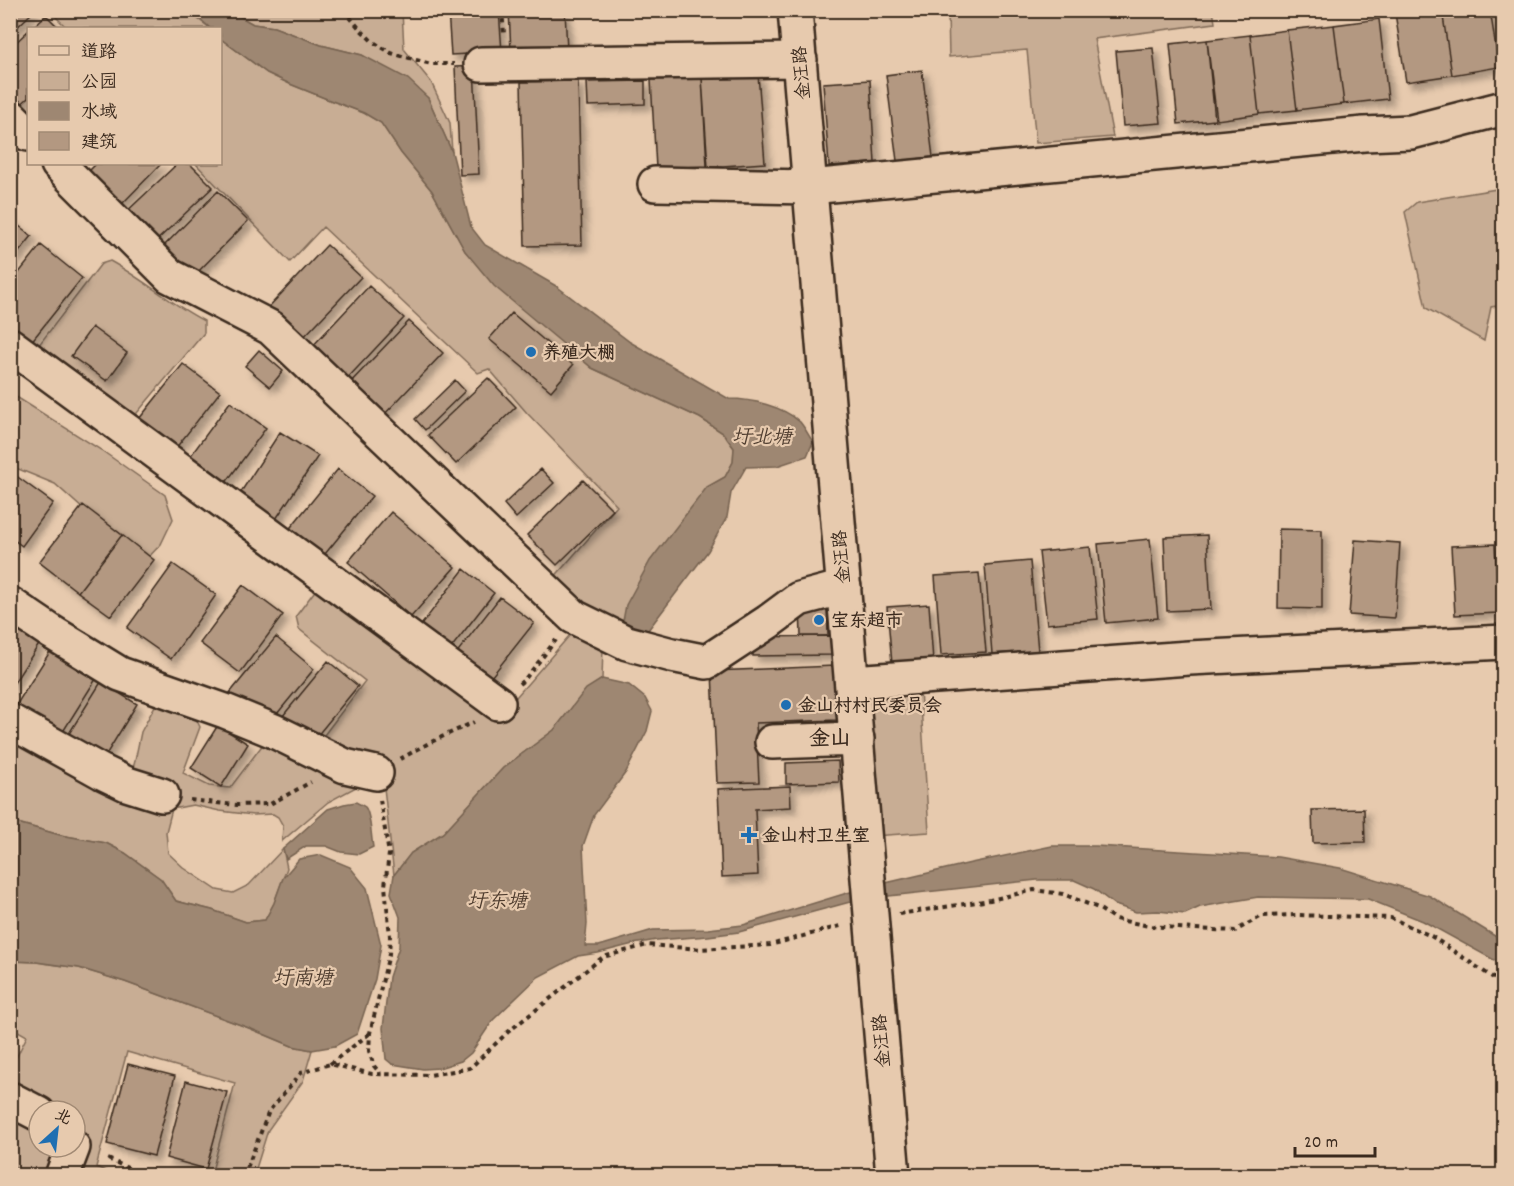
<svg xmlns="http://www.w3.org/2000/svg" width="1514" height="1186" font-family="Dekko,'LXGW WenKai TC',sans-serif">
<defs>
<filter id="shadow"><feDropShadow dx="5.5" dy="5.5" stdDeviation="3" flood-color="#0004"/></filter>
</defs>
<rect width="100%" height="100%" fill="#e7caae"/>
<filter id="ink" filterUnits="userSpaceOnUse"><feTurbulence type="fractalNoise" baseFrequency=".0167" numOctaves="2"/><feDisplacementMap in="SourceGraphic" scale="12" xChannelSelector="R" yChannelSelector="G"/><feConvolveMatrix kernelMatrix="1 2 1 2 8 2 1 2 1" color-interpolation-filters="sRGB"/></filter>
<g filter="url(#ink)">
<path fill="#c8ad94" stroke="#826c59" stroke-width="1.5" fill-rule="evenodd" d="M1213 10 1215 23 1094 39 1113 137 1036 143 1027 50 949 57 948 13 908 11Z
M50 11H187L210 28H67Z
M230 11H402L404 49 431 82 450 123 452 152 428 98 362 55 321 45 274 27 253 24Z
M221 39 267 73 290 84 327 99 364 113 381 123 401 153 432 191 465 251 592 368 700 418 723 433 734 448 733 462 725 477 707 487 627 632 584 611 551 581 617 506 527 413 489 369 478 373 323 227 290 262 196 164H220Z
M1503 188V305L1491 307 1484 341 1426 308 1405 212 1417 202Z
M110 261C143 279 171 304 204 321V333L132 419 38 346 101 264Z
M10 393 101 450 165 495 173 519 161 544 143 563 55 484 11 466Z
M320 584 504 711 576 628 603 646 602 679 586 690 554 730 503 768 443 833 411 853 394 875 383 779 318 743 365 681 299 629 296 616Z
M920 690 929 832 873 836 864 694Z
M156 704 194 714 200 727 183 773 209 786 230 788 264 743 358 778 356 787 328 802 282 841 283 826 278 817 273 814 253 815 220 811 193 805 172 809 166 832 168 853 184 868 217 890 233 893 249 885 283 849 287 868 274 903 265 920 246 922 212 910 176 901 161 879 125 853 106 843 60 835 11 821 10 729 127 790 135 761 141 732Z
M11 961 36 962 79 968 125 982 249 1028 292 1046 312 1050 303 1081 268 1130 254 1175H211L235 1083 127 1052 96 1167 115 1175H24L11 1163 10 1070 27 1036 11 1027ZM39 1111H75V1147H39Z"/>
<path fill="#9e8772" stroke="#766250" stroke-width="1.5" d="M188 11H230L253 24 274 27 321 45 362 55 408 79 428 98 452 152 471 227 485 245 556 286 630 342 729 399C751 399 783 406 800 422 805 428 809 436 813 442L807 456 777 466 746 467 731 493 727 517 708 551 642 638 627 632 623 621 626 605 650 561 707 487 725 477 733 462 734 448 723 433 700 418 592 368 494 286 465 251 432 191 401 153 381 123 364 113 327 99 290 84 267 73 221 39 220 28H210L199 18Z
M602 679 629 685 645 698 652 711 647 731 626 772 594 815 583 846 587 924 585 946H599L653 930 708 929 743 925 860 889 971 863 1052 846H1096L1278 857 1340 868 1430 896 1503 941V965L1423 921 1368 899 1258 897 1200 907 1185 914 1158 911 1136 912 1115 905 1094 889 1074 880H1037L861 899 739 932 708 936 657 940 633 944 598 953 578 956 538 977 493 1020 471 1053 461 1061 439 1068 423 1069 392 1064 386 1059 383 1028 389 977 399 947 400 917 391 893 394 875 411 853 443 833 503 768 554 730 586 689Z
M356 802C359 804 362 805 365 807 371 814 371 837 373 847L359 854 341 852 326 846H306L286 859 283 849 328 809 344 804Z
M10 821 60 835 106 843 125 853 161 879 176 901 212 910 246 922 265 920 274 903 283 878 299 859 321 855 350 867 367 888 381 945 375 979 357 1034 335 1046 312 1050 292 1046 249 1028 125 982 79 968 36 962 11 961Z"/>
<path fill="#b39881" stroke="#3b2a1e" stroke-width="1.5" filter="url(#shadow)" d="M10 10H35L10 34Z
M448 10H499L502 52 451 55Z
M509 10H565L567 50 511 52Z
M1412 10H1442L1452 75 1406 82 1395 13Z
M1442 10H1490L1499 67 1452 75Z
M46 15 59 28H32Z
M1379 19 1388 99 1344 104 1334 25Z
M1334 25 1344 104 1297 110 1287 30Z
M1287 30 1297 110 1259 114 1250 35Z
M28 31V98L17 108 10 101V48Z
M1250 35 1259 114 1217 120 1207 40Z
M1207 40 1215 120 1178 124 1170 44Z
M1153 48 1161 123 1123 126 1116 51Z
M474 66 479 174 460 175 455 67Z
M922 70 933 157 897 161 886 75Z
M758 74 765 163 708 167 702 78Z
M702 78 707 166 656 168 651 80Z
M870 80 875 163 829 166 823 83Z
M578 81 582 245 525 246 521 82Z
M645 81V104L588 106 587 82Z
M96 164H161L121 205 87 173Z
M177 164H190L213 187 151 246 122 216Z
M218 191 248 221 189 281 159 251Z
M10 219 32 236 10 263Z
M41 245 82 278 31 342 10 326V284Z
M327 245 361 277 298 343 264 312Z
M369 286 404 318 343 383 308 351Z
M512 313 573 365 551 391 489 339Z
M409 321 443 353 381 418 347 386Z
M92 327 127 353 107 381 71 356Z
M259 350 283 371 270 387 245 366Z
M183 364 220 392 172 453 135 424Z
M488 378 516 407 456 464 428 435Z
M455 380 465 391 425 430 415 419Z
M230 402 266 428 222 488 186 462Z
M280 432 318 456 272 525 235 501Z
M338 469 372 496 321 559 287 532Z
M541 469 554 483 516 518 504 504Z
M15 475 53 503 22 546 10 537V481Z
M583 480 613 510 557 565 527 535Z
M83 505 122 535 78 592 39 562Z
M391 512 455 567 411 617 348 562Z
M1279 529 1322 530V609L1278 608Z
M122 535 154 560 111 616 78 592Z
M1207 535 1211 609 1167 611 1164 537Z
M1150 539 1158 618 1106 623 1098 544Z
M1355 540 1400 543 1395 618 1349 615Z
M1495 544 1499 613 1455 615 1451 546Z
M1090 547 1098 619 1047 624 1039 552Z
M1030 561 1038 651 992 654 985 565Z
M173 564 216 595 171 659 127 628Z
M464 569 494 593 448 652 418 629Z
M979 573 986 652 941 655 935 576Z
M243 585 283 615 240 673 200 643Z
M500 597 534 623 488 681 455 655Z
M827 603 828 636H801L800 604Z
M929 604 933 661 892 664 887 607Z
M10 625 40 643 10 689Z
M833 636 834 655 753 656 752 637Z
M276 637 314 669 267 726 229 694Z
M51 650 96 679 59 738 13 710Z
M328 661 358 686 312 742 282 717Z
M834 666 837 720 756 723 759 782 717 783 712 671Z
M101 682 137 704 101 763 65 740Z
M218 725 248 744 221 787 191 768Z
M838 761 839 782 786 784V763Z
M790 786 791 807 755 809 758 875 722 877 718 789Z
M1364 809 1365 842 1313 843 1312 810Z
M128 1064 175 1076 154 1156 107 1144Z
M186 1081 227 1092 206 1169 166 1158Z"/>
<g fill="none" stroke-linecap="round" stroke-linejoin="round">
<g stroke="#3b2a1e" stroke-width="38">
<path id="minor" d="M795 10 893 1176
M481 64 800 60
M10 116 28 134
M58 164 170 276 271 328 574 617 627 643 672 655 707 662 768 622 799 599 844 587
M655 184 810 187 1364 134 1411 132 1504 108
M10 345 498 703
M10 604 53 633 120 674 225 711 274 731 345 766 376 773
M852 682 1189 658 1504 642
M10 721 102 772 127 784 162 795
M772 742 857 739
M10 1099 39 1114
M62 1176 73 1147"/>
</g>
<path stroke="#3b2a1e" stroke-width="4" stroke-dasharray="4.5 4.5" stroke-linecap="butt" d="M344 10 359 28 372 41 391 53 431 64H454
M502 10 504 34
M519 684 525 679 556 640
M400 759 431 742 474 722
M190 800 236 805 270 804 311 782
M380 800 389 854 385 886 390 936 389 954 370 1033 369 1051 374 1066 380 1073
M899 914 990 900 1034 890 1063 894 1098 908 1115 919 1149 926 1194 929 1235 931 1262 916 1296 915 1391 918 1431 936 1504 985
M330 1064 369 1034
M108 1159 145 1176
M244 1176 269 1111 301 1073 330 1064 372 1074 430 1075 470 1068 508 1032 603 957 647 945 701 949 770 945 844 925"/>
<use href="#minor" stroke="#e7caae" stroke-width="33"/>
</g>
</g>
<g fill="#1f6fb2" stroke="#e7caae" stroke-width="2">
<circle cx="531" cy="352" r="6"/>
<circle cx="819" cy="620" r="6"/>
<circle cx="786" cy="705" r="6"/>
<path d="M746 826h6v6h6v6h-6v6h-6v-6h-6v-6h6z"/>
</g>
<g text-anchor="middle" stroke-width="4.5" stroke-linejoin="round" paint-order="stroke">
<g font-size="18" fill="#3b2a1e" stroke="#e7caae">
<text transform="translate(801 73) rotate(-95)" y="6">金汪路</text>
<text transform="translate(841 557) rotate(-95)" y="6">金汪路</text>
<text transform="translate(881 1041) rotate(-95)" y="6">金汪路</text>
</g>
<g font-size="18" font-weight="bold" fill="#3b2a1e" stroke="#e7caae" text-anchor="start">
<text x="543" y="358">养殖大棚</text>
<text x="831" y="626">宝东超市</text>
<text x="798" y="711">金山村村民委员会</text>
<text x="762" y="841">金山村卫生室</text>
</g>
<g font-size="20" font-style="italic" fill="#4f3d2f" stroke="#e7caae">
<text x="762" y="443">圩北塘</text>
<text x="497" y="907">圩东塘</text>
<text x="303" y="984">圩南塘</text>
</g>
<g font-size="21" font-weight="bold" fill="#3b2a1e" stroke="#e7caae">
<text x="830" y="744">金山</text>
</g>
</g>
<rect width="1514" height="1186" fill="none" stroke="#e7caae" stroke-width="36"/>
<rect x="18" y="18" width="1478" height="1150" fill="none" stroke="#3b2a1e" stroke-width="2" filter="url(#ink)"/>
<rect x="27" y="27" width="195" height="138" fill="#e7caae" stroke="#a28a74" stroke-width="1.5"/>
<rect x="39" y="46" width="30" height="9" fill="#e7caae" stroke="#a28a74" stroke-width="1.5"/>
<text x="81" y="57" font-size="18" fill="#3b2a1e">道路</text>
<rect x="39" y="72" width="30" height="18" fill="#c8ad94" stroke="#a28a74" stroke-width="1.5"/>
<text x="81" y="87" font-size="18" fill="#3b2a1e">公园</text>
<rect x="39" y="102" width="30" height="18" fill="#9e8772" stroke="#a28a74" stroke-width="1.5"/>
<text x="81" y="117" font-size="18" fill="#3b2a1e">水域</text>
<rect x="39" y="132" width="30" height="18" fill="#b39881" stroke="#a28a74" stroke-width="1.5"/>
<text x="81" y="147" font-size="18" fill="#3b2a1e">建筑</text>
<g transform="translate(57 1129) rotate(27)"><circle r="28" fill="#e7caae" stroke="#a28a74" stroke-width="1.5"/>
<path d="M0-4.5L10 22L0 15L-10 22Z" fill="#1f6fb2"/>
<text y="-9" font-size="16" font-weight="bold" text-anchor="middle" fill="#3b2a1e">北</text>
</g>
<path d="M1295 1147v9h80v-9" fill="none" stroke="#3b2a1e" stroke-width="3"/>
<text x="1304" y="1147" font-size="18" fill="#3b2a1e" stroke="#e7caae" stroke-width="4.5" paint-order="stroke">20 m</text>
</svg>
